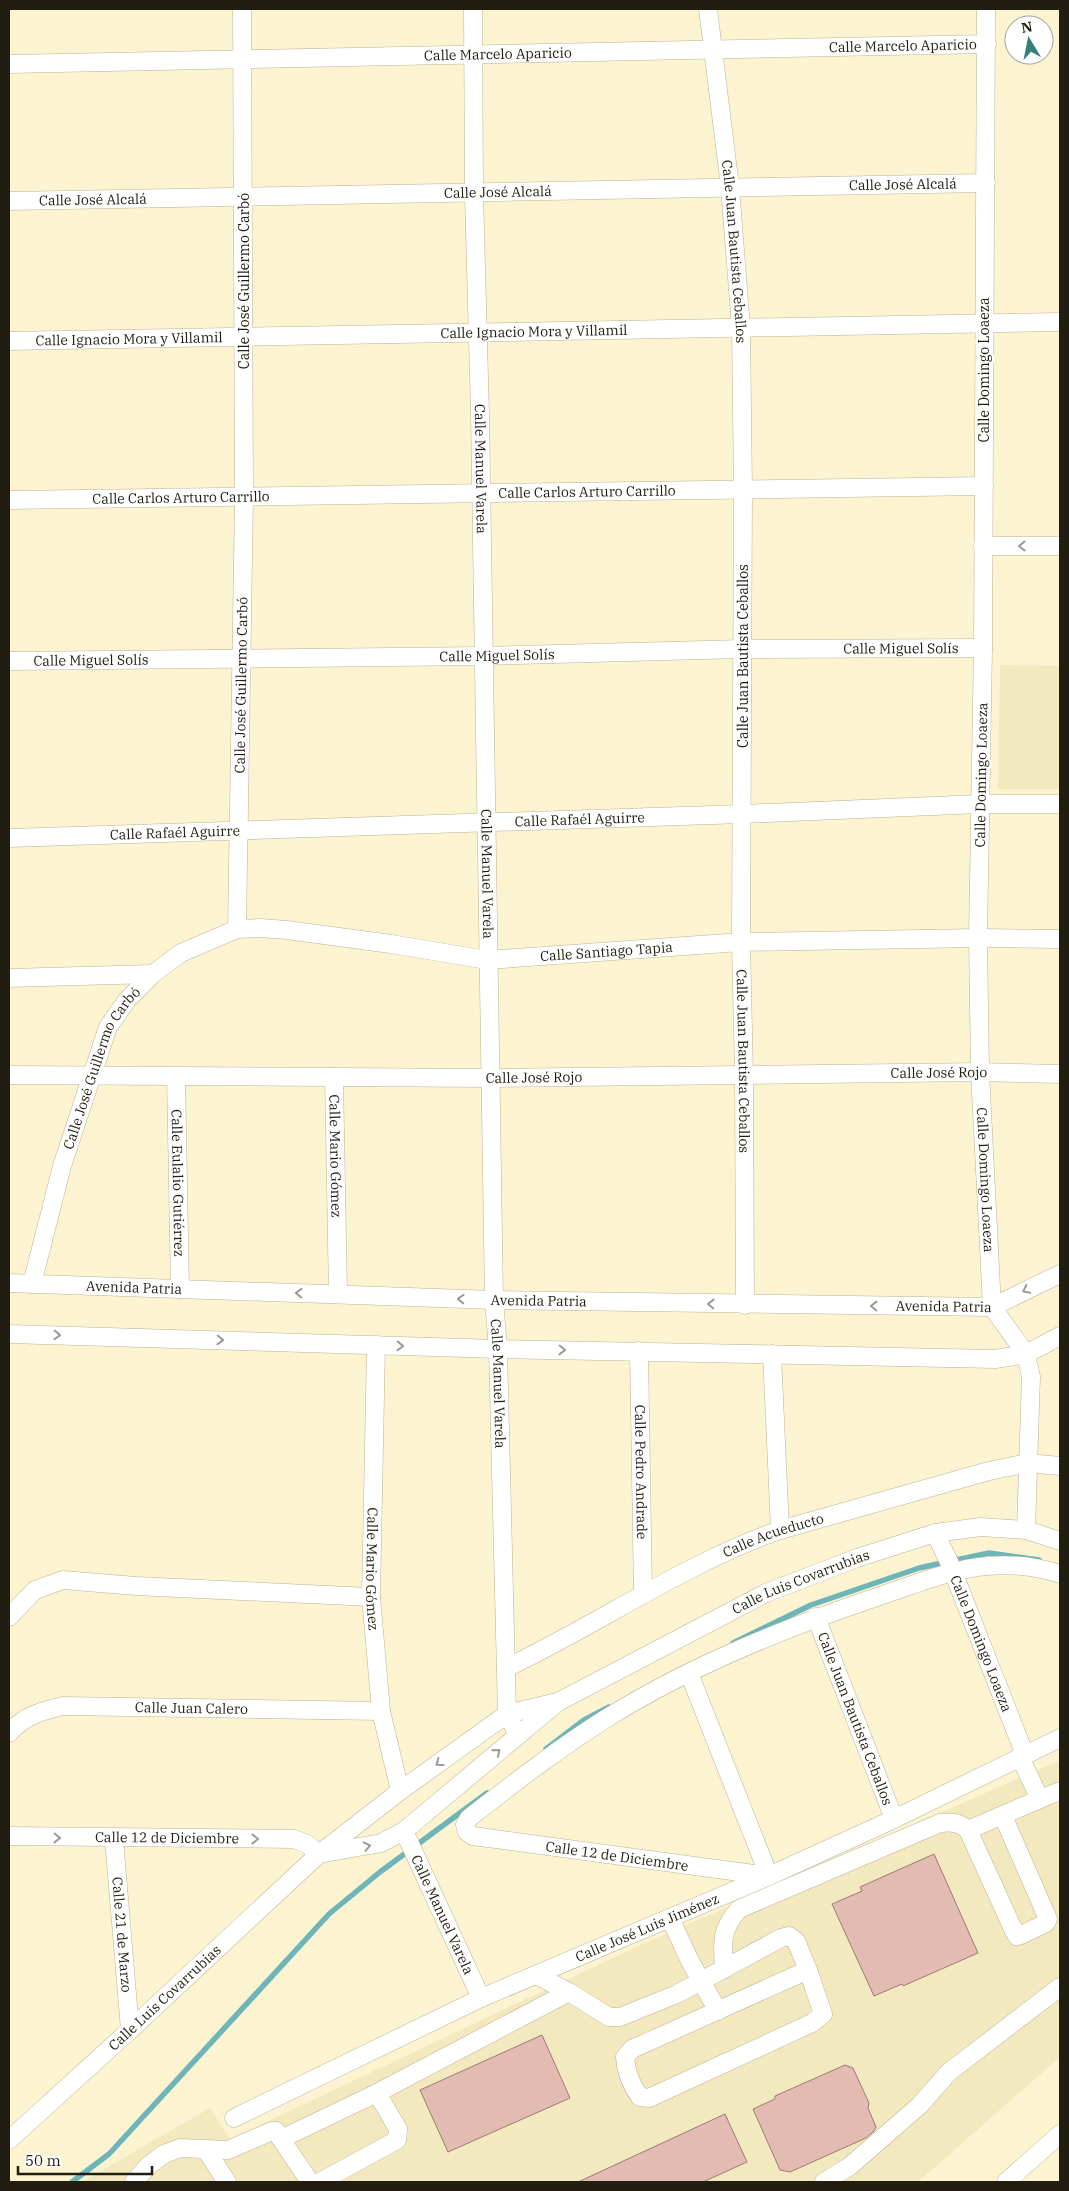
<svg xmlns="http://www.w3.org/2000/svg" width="1069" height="2191" font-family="'IBM Plex Serif',serif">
<rect width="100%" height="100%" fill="#fcf4d1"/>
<path fill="#f3e9bf" d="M1000 665 1060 666V789H998Z
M1060 1760V2057L918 2182H82L210 2108 230 2139 634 1948Z"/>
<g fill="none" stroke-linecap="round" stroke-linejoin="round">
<path stroke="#6eb5ba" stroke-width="5.5" d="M733 1643 811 1605 919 1568 989 1553 1039 1560
M546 1749 584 1720 609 1707
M72 2182 109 2154 329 1914 380 1872 487 1793"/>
</g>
<path fill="#e2bbb3" stroke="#9e7a73" d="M934 1854 978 1953 903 1986 902 1984 874 1996 832 1904 862 1891 860 1887Z
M542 2035 570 2098 448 2152 420 2090Z
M845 2065 853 2068 869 2103 868 2108 876 2127 874 2131 866 2138 790 2172 780 2170 753 2109 775 2099V2096Z
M725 2114 747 2162 703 2182H578Z"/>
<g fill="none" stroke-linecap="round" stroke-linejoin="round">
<g stroke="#bbb392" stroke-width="19">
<g id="minor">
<path id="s1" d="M473 9 474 194 480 414 494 1300 498 1349 507 1714 518 1735"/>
<path id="s2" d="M708 9 730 187 741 328 743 491 741 942 744 1075 745 1305"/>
<path id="s3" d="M986 9 983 648 978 938 980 1072 992 1307 1026 1354 1031 1377 1026 1530"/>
<path id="s4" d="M9 64 987 44"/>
<path id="s5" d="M9 201C334 196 660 188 986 183"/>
<path id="s6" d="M9 341 1060 322"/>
<path id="s7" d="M9 500 984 486"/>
<path d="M983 546H1060"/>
<path id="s8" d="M9 661 484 656 742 649 983 648"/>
<path id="s9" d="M9 838 743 814 980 804H1060"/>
<path id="s10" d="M237 929 244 498 242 9"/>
<path d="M9 978 153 974"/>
<path id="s11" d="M9 1075 490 1078 980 1072 1060 1074"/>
<path id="s12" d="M176 1077 180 1289"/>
<path id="s13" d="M334 1077 338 1294"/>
<path id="s14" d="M9 1283 494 1300 992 1307 1060 1274"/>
<path id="s15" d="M32 1284 62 1166 108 1027 127 1000 153 974 181 953 237 929 260 928 287 930 391 944 487 960 741 942 978 938 1060 939"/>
<path d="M9 1334 498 1349 995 1359 1026 1354 1060 1336"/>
<path id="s16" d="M376 1345 371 1597 381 1711 400 1791"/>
<path id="s17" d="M639 1351 643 1594"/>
<path d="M772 1354 780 1530"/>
<path id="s18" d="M935 1533 950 1564 1025 1755"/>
<path d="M9 1617 35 1590 63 1580 136 1586 371 1597"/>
<path id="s19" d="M816 1617 894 1819"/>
<path id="s20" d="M506 1668C599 1624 683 1564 780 1530L989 1471 1028 1463 1060 1466"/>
<path d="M689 1673 769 1876 473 1836 467 1832 465 1825 469 1818C514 1783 559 1748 607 1718 690 1666 784 1628 877 1597 942 1575 990 1552 1060 1574"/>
<path id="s21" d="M9 1733C24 1716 41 1711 63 1706L381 1711"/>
<path d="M1040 1799 1060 1791"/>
<path d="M1003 1816 1048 1919 1046 1923 1021 1935 1017 1936 1014 1931 968 1830 1040 1799 1020 1757"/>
<path id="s22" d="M404 1831 481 1998"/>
<path id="s23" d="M9 1836 294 1839 307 1844 319 1854"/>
<path id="s24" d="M114 1839 130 2030"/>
<path id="s25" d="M319 1854 381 1843 404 1831 558 1702 766 1593 857 1558 935 1533 981 1527 1026 1530 1060 1541"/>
<path d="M670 1918 690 1961 718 2011"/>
<path d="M724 1969C722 1943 721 1929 739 1909L940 1823C952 1822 959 1822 968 1830"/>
<path d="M808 1970 823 2014 812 2023 649 2098 640 2097C631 2085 626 2072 625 2057L632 2049Z"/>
<path d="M536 1975 569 1992 609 2017H620L677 1994 781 1938 789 1936 796 1941 808 1970"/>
<path id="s26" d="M234 2118 481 1998 769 1876 894 1819 1060 1738"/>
<path id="s27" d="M9 2140 130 2030 319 1854 400 1791 507 1714 553 1703"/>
<path d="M206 2150 227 2182"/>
<path d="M134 2182 148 2166 164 2154 180 2148 228 2150 272 2131H276L281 2139"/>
<path d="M310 2182 281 2139 377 2093 569 1992"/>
<path d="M320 2182 397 2140 398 2129 377 2093"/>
<path d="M824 2182 850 2166 920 2105 949 2072 1060 1987"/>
<path d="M1006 2182 1060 2134"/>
</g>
</g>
<use href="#minor" stroke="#fff" stroke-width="18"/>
</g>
<defs><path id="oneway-chevron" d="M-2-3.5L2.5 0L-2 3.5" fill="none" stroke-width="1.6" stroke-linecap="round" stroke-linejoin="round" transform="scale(1.25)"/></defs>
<g stroke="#9b9a94">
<use href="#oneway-chevron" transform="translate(1022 546) rotate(180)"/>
<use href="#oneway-chevron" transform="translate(1026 1290) rotate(154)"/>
<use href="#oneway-chevron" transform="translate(299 1293) rotate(-178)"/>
<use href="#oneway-chevron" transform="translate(461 1299) rotate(-178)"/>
<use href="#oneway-chevron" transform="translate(711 1304) rotate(-179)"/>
<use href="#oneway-chevron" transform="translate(874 1306) rotate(-179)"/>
<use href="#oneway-chevron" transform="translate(57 1335) rotate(2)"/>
<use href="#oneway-chevron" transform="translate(220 1340) rotate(2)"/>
<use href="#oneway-chevron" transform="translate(400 1346) rotate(2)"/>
<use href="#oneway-chevron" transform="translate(562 1350) rotate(1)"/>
<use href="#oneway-chevron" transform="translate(497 1752) rotate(-40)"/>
<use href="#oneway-chevron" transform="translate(439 1763) rotate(144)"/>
<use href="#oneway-chevron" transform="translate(57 1838) rotate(1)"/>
<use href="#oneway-chevron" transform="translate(255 1839)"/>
<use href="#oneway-chevron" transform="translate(367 1846) rotate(-13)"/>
</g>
<g text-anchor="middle" stroke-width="5" stroke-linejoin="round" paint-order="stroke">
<g font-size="14" fill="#211e11" stroke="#fff">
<text dy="5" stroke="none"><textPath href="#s4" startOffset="894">Calle Marcelo Aparicio</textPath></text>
<text dy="5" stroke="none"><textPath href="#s4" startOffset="489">Calle Marcelo Aparicio</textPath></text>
<text dy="5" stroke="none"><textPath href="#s5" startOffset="894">Calle José Alcalá</textPath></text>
<text dy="5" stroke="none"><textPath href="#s5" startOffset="489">Calle José Alcalá</textPath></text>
<text dy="5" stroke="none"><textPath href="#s5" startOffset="84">Calle José Alcalá</textPath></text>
<text dy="5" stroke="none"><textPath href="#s2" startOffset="244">Calle Juan Bautista Ceballos</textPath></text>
<text transform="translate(244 281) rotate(-90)" y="5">Calle José Guillermo Carbó</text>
<text dy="5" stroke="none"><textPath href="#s6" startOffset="525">Calle Ignacio Mora y Villamil</textPath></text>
<text dy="5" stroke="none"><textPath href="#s6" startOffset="120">Calle Ignacio Mora y Villamil</textPath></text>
<text transform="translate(984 370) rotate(-90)" y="5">Calle Domingo Loaeza</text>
<text dy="5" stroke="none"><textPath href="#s1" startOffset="460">Calle Manuel Varela</textPath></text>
<text dy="5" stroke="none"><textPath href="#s7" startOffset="578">Calle Carlos Arturo Carrillo</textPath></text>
<text dy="5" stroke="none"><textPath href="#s7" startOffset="172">Calle Carlos Arturo Carrillo</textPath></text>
<text dy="5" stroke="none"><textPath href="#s8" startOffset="892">Calle Miguel Solís</textPath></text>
<text dy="5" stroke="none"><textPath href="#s8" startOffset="488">Calle Miguel Solís</textPath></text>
<text transform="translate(743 656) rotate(-90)" y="5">Calle Juan Bautista Ceballos</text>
<text dy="5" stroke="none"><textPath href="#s8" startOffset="82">Calle Miguel Solís</textPath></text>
<text dy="5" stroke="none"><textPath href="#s10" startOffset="244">Calle José Guillermo Carbó</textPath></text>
<text transform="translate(981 775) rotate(-89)" y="5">Calle Domingo Loaeza</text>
<text dy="5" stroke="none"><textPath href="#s9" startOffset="571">Calle Rafaél Aguirre</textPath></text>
<text dy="5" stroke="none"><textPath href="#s9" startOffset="166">Calle Rafaél Aguirre</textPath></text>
<text dy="5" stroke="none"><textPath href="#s1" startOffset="865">Calle Manuel Varela</textPath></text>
<text dy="5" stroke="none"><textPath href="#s15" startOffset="806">Calle Santiago Tapia</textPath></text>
<text dy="5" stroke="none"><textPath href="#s2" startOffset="1054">Calle Juan Bautista Ceballos</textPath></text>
<text dy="5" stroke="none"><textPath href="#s15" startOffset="228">Calle José Guillermo Carbó</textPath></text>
<text dy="5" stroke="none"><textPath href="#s11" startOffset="930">Calle José Rojo</textPath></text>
<text dy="5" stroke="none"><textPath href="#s11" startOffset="525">Calle José Rojo</textPath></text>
<text dy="5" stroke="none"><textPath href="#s13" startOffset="79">Calle Mario Gómez</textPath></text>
<text dy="5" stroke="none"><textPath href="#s3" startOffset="1171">Calle Domingo Loaeza</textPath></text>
<text dy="5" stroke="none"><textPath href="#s12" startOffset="106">Calle Eulalio Gutiérrez</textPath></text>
<text dy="5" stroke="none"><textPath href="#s14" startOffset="125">Avenida Patria</textPath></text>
<text dy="5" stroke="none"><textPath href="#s14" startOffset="530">Avenida Patria</textPath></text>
<text dy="5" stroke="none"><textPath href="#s14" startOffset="935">Avenida Patria</textPath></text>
<text dy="5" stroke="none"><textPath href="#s1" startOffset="1375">Calle Manuel Varela</textPath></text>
<text dy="5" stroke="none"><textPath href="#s17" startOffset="121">Calle Pedro Andrade</textPath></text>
<text dy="5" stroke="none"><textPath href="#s20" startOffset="299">Calle Acueducto</textPath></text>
<text dy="5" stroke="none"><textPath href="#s16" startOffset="224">Calle Mario Gómez</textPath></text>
<text dy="5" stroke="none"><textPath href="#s25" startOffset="561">Calle Luis Covarrubias</textPath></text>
<text dy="5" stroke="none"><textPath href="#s18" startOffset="120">Calle Domingo Loaeza</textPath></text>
<text dy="5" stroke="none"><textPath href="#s21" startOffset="190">Calle Juan Calero</textPath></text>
<text dy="5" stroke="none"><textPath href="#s19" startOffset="109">Calle Juan Bautista Ceballos</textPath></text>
<text dy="5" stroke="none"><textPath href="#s23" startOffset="158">Calle 12 de Diciembre</textPath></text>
<text transform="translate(617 1856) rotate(8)" y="5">Calle 12 de Diciembre</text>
<text dy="5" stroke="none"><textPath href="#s22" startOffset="92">Calle Manuel Varela</textPath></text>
<text dy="5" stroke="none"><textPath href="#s26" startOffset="455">Calle José Luis Jiménez</textPath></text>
<text dy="5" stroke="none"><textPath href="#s24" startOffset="96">Calle 21 de Marzo</textPath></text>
<text dy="5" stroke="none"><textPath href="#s27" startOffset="211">Calle Luis Covarrubias</textPath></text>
</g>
</g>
<rect width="1069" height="2191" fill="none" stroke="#211e11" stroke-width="20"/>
<g transform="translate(1029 40) rotate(350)"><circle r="24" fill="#ffffff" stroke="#a6a5a0"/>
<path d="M0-4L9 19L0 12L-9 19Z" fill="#367e7a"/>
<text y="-8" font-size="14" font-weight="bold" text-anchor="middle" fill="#211e11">N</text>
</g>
<path d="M18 2166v8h134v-8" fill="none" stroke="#211e11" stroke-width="2.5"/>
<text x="25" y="2166" font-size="15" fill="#211e11" stroke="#ffffff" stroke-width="4" paint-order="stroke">50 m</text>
</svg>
